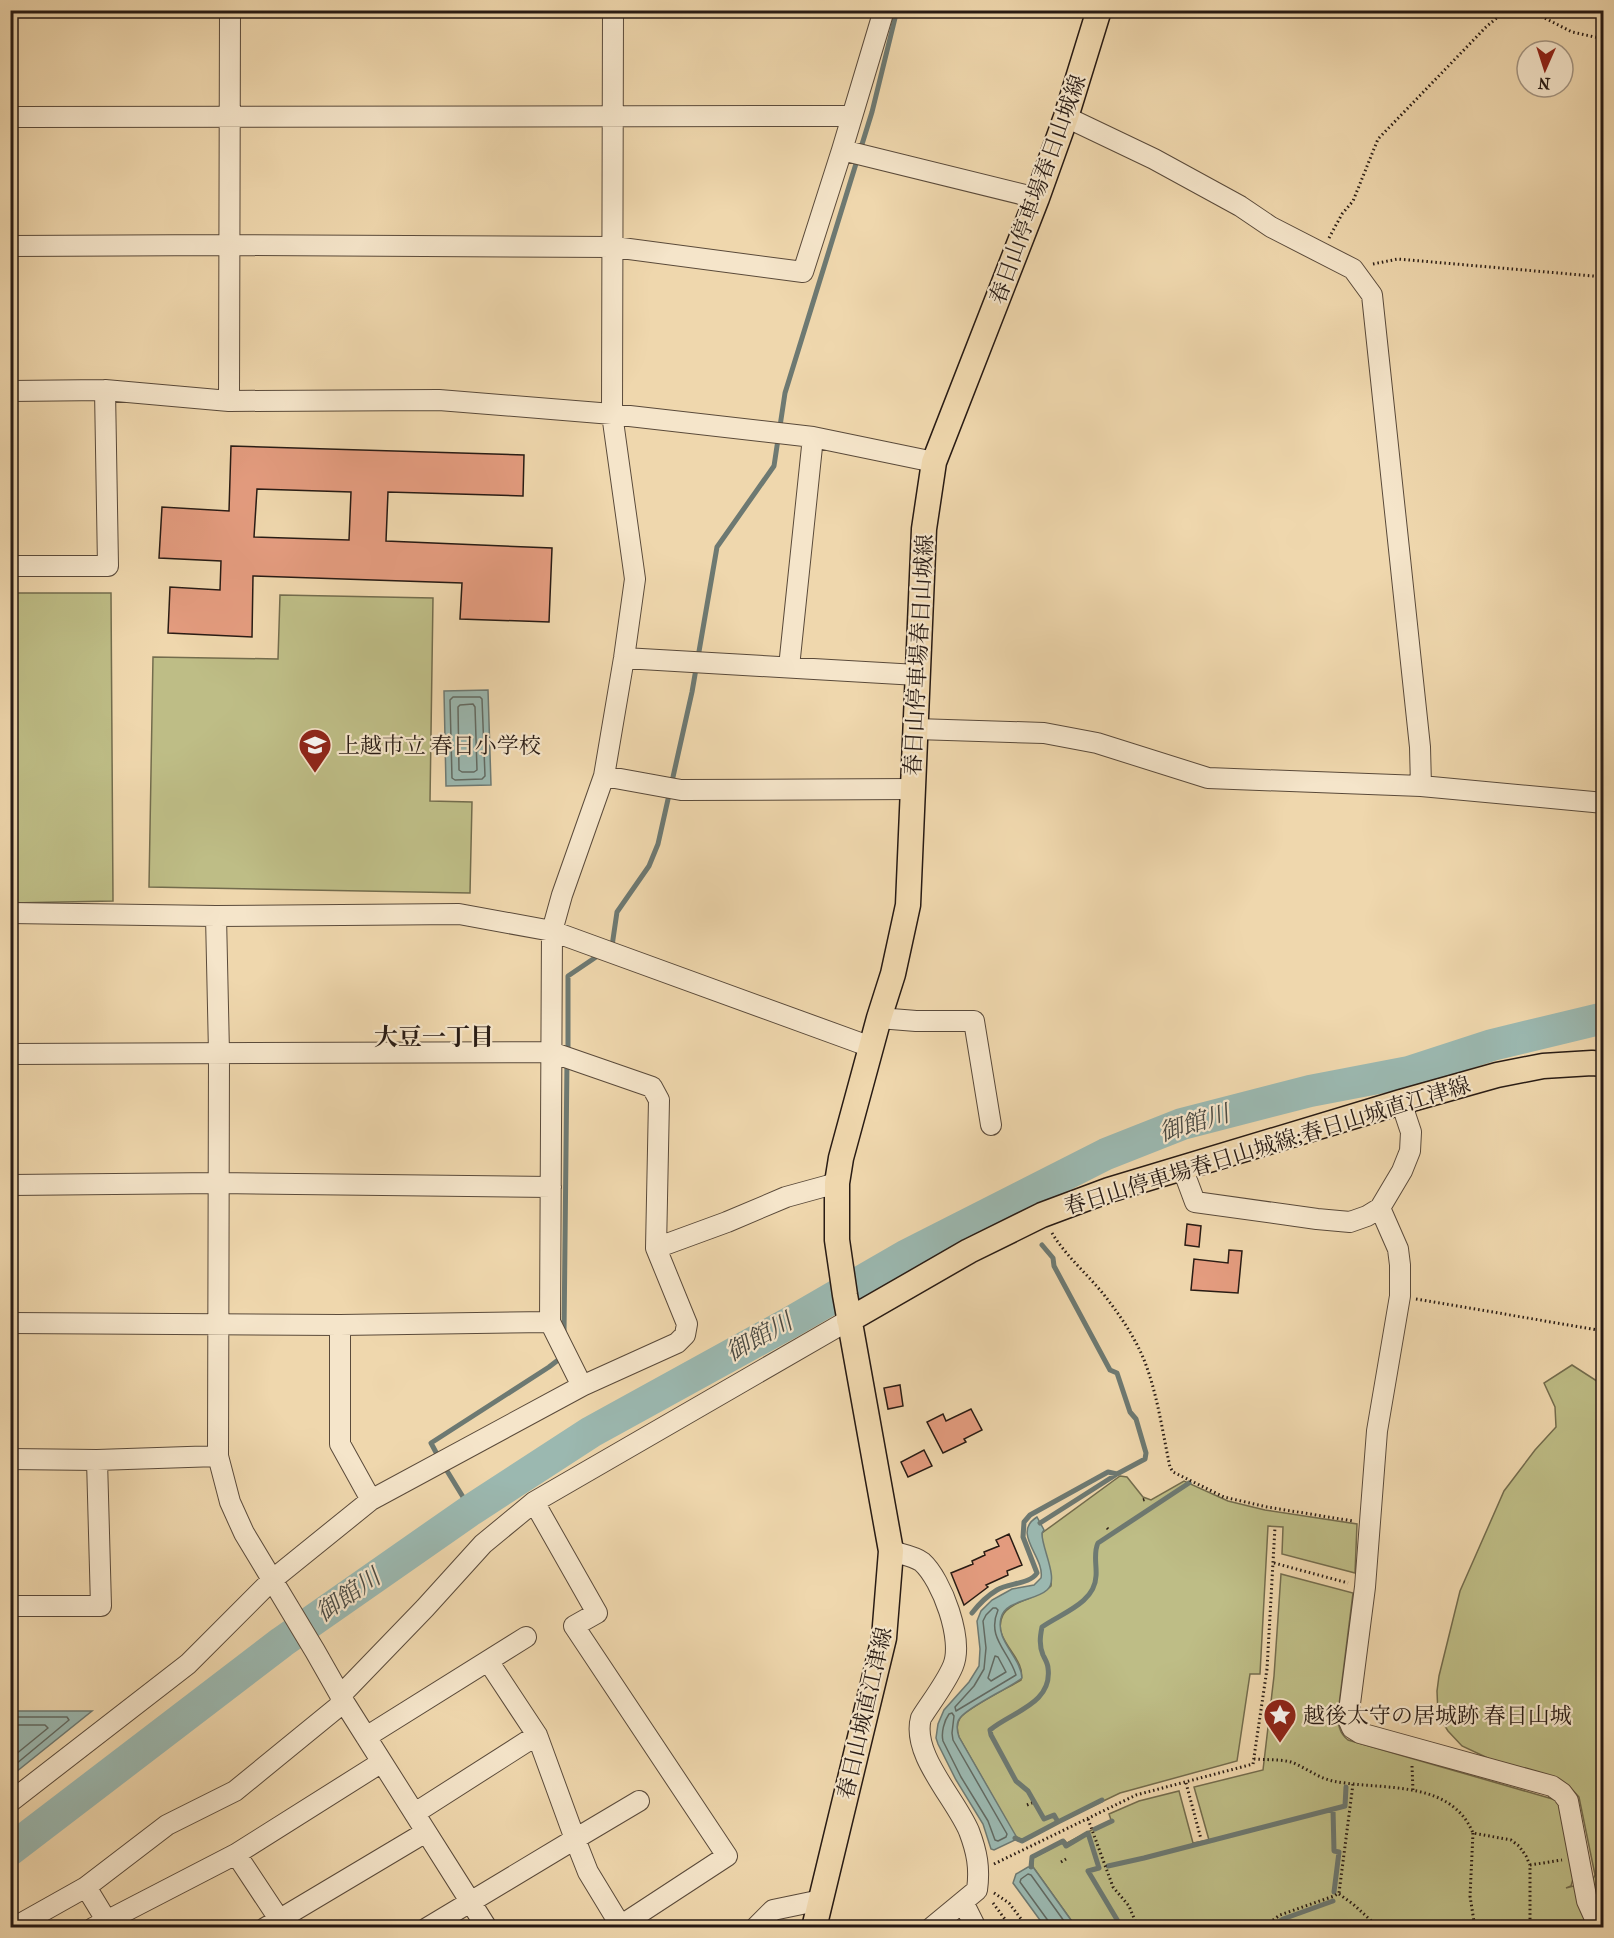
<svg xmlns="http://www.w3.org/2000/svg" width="1614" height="1938" font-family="'IM FELL French Canon','Noto Serif JP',serif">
<rect width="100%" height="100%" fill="#efd7ad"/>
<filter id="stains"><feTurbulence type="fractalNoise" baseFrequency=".00333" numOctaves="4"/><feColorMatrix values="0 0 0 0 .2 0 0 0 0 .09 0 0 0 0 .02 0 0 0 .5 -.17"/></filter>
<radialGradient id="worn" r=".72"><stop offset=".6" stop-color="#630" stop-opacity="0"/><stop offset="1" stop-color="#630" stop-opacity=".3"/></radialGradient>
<path fill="#bebd86" stroke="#736c4d" stroke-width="1.5" d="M11 593H111L113 901 11 903Z
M280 595 433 598 430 801 472 802 470 893 149 887 153 657 278 659Z
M1572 1365 1603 1385V1927H1076L1033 1867V1858L1065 1841 1067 1843 1111 1820 1109 1814 1139 1801 1179 1791 1193 1843 1209 1840 1194 1787 1263 1770 1274 1676 1281 1574 1353 1593 1338 1713C1338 1725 1339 1733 1348 1740L1556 1800 1561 1806 1573 1879 1571 1886 1566 1888 1592 1881 1595 1875 1579 1797 1570 1787 1559 1781 1492 1760 1462 1746 1448 1731 1438 1715 1437 1691 1439 1676 1460 1591 1504 1491 1535 1450 1556 1427 1555 1407 1544 1383Z
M1120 1476 1127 1477 1143 1497 1151 1500 1184 1481 1228 1501 1265 1510 1357 1524 1355 1573 1282 1554 1283 1527 1268 1526 1260 1674H1250L1237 1761 1120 1793 1022 1840 1015 1836 959 1737C957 1731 956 1724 960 1718 967 1708 1008 1688 1021 1680 1027 1657 990 1640 1003 1615 1010 1601 1040 1598 1051 1586 1053 1566 1040 1550 1042 1533Z"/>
<path fill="#9bb8b0" stroke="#6d7972" stroke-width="1.5" d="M488 690 491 785 446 786 444 691Z
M1037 1517 1044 1530 1042 1533C1041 1547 1060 1580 1047 1590 1035 1601 1005 1600 1001 1618 995 1641 1021 1657 1022 1678 1008 1689 969 1706 960 1718 956 1723 957 1731 959 1737L1016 1836 1015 1840 994 1850 991 1849 983 1824 956 1780 938 1744 936 1738 938 1724 944 1710 969 1682 979 1666 980 1649 977 1621 981 1611 992 1600 1003 1594 1012 1589 1034 1585 1041 1578C1045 1557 1011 1533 1037 1517Z
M11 1711H92L11 1776Z
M1028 1867H1033L1076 1927H1045L1013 1883 1016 1874Z"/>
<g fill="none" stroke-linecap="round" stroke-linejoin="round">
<path stroke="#626a62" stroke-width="1.5" d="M453 697H480L482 699 485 776 482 779 455 780 452 778 450 700Z
M473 704 475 707 477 770 474 772H462L459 770 458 707 460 705Z
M993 1608H996L998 1610C986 1638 1009 1651 1016 1675L956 1711 955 1707 974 1686 984 1669 986 1648 983 1621 986 1615Z
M995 1656 998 1657 1006 1672 991 1681 988 1678Z
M952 1713 954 1716 952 1733 953 1740 1007 1834 1006 1837 998 1841 995 1840 988 1821 961 1777 943 1741C941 1733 944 1721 949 1714Z
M10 1717H67L69 1720 10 1769
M10 1725H45L48 1728 10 1759
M1050 1928 1049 1922 1020 1882 1021 1879 1028 1874 1031 1875 1069 1928"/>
<path stroke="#6d7972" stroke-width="5" d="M609 948 612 946 617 912 649 866 658 844 692 692 717 547 774 466 785 393 872 112 897 10
M568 1052V976L599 955
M564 1334 567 1061
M439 1458 431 1443 549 1367 562 1357
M444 1466 471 1510
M1040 1523 1117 1474 1145 1459 1146 1453 1136 1419 1130 1412 1117 1373 1110 1370 1054 1266 1053 1258 1042 1245
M972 1613C979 1604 987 1596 997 1590 1009 1583 1030 1584 1037 1573L1023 1537 1024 1522 1030 1515 1108 1472 1117 1474
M1333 1809 1334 1851 1339 1852 1334 1892
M1058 1822 1102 1800
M1095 1829 1112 1821
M1015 1838 1022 1841 1058 1822 1054 1815 1044 1819 1028 1791 1016 1781 991 1735 990 1730C1011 1712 1053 1704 1048 1668 1048 1664 1045 1659 1043 1655 1039 1645 1040 1637 1042 1627 1062 1613 1095 1603 1096 1576 1097 1566 1093 1553 1098 1543L1189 1483
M1108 1866 1144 1858 1345 1806 1346 1787
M1031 1867 1032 1857 1063 1841 1066 1846 1088 1833 1099 1868 1088 1871 1122 1928
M1269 1928 1283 1919 1333 1901"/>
<path stroke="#9bb8b0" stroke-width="32" d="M10 1850 282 1642 471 1510 591 1432 791 1322 905 1256 1106 1154 1182 1124 1310 1091 1409 1072 1492 1045 1604 1018"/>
</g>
<path fill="#e49c7f" stroke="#281b14" stroke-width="1.5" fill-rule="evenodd" d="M231 446 524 455 523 496 388 492 386 541 552 548 549 622 460 619 462 583 253 576 252 637 168 633 170 587 220 590 221 561 159 558 162 507 229 511ZM257 489 351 492 349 540 254 537Z
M1187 1224 1201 1226 1199 1247 1185 1245Z
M1229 1250 1242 1251 1238 1293 1191 1290 1194 1259 1228 1263Z
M900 1385 903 1406 888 1409 884 1388Z
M971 1409 982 1430 964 1439 966 1442 943 1453 927 1422 943 1414 946 1421Z
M924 1450 932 1466 908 1477 901 1462Z
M1009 1534 1022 1565 1007 1571 1008 1575 986 1585 988 1587 964 1605 951 1573 973 1564 972 1561 985 1555 984 1552 999 1546 996 1540Z"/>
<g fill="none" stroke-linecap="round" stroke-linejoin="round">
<g stroke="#5a4a3a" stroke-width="22">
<path id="minor" d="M10 117 852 116
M1066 117 1154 159 1240 206 1271 227 1353 269 1372 295 1420 747 1421 786
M842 150 1037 198
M10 246 230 245 614 247 803 272 842 150 884 10
M10 391 105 390 229 401 439 400 612 414 813 437 934 462
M229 401 230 10
M10 566H108L105 390
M624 658 917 675
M789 667 813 437
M916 729 1044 733 1097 743 1208 778 1421 786 1604 803
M604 776 681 790 912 789
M10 913 216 916 459 914 552 931 871 1047
M216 916 219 1053 218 1456 230 1502 244 1533 315 1651 344 1702 487 1928
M879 1018 916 1021H974L991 1125
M10 1054 551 1052 652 1087 659 1100 656 1248 687 1324 685 1335 677 1343 582 1386 371 1500 272 1580 188 1664 10 1802
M1182 1167 1195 1202 1317 1219 1350 1222 1367 1216 1380 1208 1402 1171 1410 1151 1411 1132 1401 1102
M10 1185 218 1183 551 1187
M1380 1208 1398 1249 1400 1265V1296L1377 1431 1365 1587 1348 1719 1352 1728 1360 1733 1552 1786 1562 1793 1568 1801 1587 1901 1596 1921 1603 1928
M656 1248 727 1222 786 1197 837 1183
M10 1323 340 1325 550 1322
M340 1325V1444L371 1500
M582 1386 550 1322 552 931 562 895 604 776 624 658 635 579 612 414 613 10
M10 1459 97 1460 218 1456
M534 1502 597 1613 574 1626 727 1856 617 1928
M891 1551C900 1554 914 1556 922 1562 942 1580 964 1640 953 1666 946 1683 931 1702 921 1718 911 1754 955 1798 969 1831 977 1852 980 1868 977 1890L931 1928
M10 1606H101L97 1460
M340 1696 425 1608 483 1544 534 1502 849 1320
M366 1737 526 1637
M415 1813 537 1735
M236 1854 285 1928
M86 1887 111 1928
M963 1902 976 1928
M13 1928 86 1887 167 1825 235 1791 344 1702
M93 1928 236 1854 382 1762
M265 1928 426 1832
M427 1928 575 1839 537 1735 488 1661
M622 1928 588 1872 575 1839 639 1801
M755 1928 773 1910 821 1900"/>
</g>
<g stroke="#281b14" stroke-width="27">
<path id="major" d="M849 1320 969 1251 1042 1215 1109 1190 1401 1102 1497 1075 1543 1066 1592 1063 1604 1064
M814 1928 884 1638 891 1551 845 1295 837 1240V1183L841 1158 879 1018 893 974 908 905 924 529 934 462 1037 198 1066 117 1099 10"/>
</g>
<path stroke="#281b14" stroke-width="3" stroke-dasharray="1.5 3" stroke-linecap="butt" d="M1529 10 1572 32 1604 39
M1329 238 1342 214 1353 201 1378 139 1486 27 1506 10
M1373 264 1398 259 1604 277
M1052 1233C1067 1258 1091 1277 1108 1300 1121 1317 1133 1335 1142 1355 1157 1390 1162 1430 1170 1467L1173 1472 1224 1497 1267 1507 1353 1521
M1416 1299 1604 1331
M1143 1500 1146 1499
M1107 1528 1109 1530
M1274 1563 1348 1583
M1254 1759C1265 1760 1279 1759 1291 1762 1305 1767 1318 1778 1333 1781 1381 1791 1450 1778 1473 1833L1511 1840 1519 1846 1526 1856 1530 1865V1928
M1412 1766 1413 1791
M1186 1783 1201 1839
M1027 1805 1032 1803
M1088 1819 1113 1887 1129 1906 1138 1928
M1473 1833 1470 1896 1475 1928
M1061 1862 1066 1859
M994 1864 1136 1795 1253 1764 1267 1669 1275 1527
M1530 1865 1562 1860
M994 1893 1009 1903 1028 1928
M1339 1894 1353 1904 1379 1928
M993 1903 1007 1922
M1262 1928 1280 1915 1334 1896 1339 1893 1353 1784
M1398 1928 1404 1926 1429 1928"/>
<use href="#minor" stroke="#f5e5ca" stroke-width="20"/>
<use href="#major" stroke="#efd7ad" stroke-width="24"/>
</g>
<defs>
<g id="school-pin" transform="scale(1.725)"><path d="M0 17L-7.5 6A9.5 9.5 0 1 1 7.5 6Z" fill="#8f2418" stroke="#f5e5ca"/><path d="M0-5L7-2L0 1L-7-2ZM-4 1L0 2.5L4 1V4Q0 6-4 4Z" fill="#fff"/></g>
<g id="sight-pin" transform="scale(1.725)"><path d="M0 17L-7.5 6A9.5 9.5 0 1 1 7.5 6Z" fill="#8f2418" stroke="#f5e5ca"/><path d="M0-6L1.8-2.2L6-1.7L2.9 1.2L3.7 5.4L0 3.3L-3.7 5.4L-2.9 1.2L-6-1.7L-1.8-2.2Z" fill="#fff"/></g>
</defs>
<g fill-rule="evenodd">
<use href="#school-pin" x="315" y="745"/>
<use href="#sight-pin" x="1280" y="1715"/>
</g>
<g text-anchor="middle" stroke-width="4.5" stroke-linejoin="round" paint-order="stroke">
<g font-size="22" fill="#281b14" stroke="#f5e5ca">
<text transform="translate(1037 189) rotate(-70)" y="8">春日山停車場春日山城線</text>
<text transform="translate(918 655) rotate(-87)" y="8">春日山停車場春日山城線</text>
<text transform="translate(1267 1145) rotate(-17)" y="8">春日山停車場春日山城線;春日山城直江津線</text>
<text transform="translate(864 1713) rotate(-77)" y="8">春日山城直江津線</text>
</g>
<g font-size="22" fill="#281b14" stroke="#f5e5ca" text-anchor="start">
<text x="338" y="753">上越市立 春日小学校</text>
<text x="1303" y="1723">越後太守の居城跡 春日山城</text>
</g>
<g font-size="24" font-weight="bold" fill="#281b14" stroke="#f5e5ca">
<text x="434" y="1045">大豆一丁目</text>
</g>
<g font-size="24" font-style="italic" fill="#4a4a43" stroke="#f5e5ca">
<text transform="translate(1194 1123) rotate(-17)" y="8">御館川</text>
<text transform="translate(759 1337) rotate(-29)" y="8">御館川</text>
<text transform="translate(348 1595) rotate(-35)" y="8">御館川</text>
</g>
</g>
<rect width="1614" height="1938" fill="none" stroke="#efd7ad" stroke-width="36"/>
<rect x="12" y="12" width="1590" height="1914" fill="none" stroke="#281b14" stroke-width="3"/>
<rect x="18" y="18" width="1578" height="1902" fill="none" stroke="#281b14" stroke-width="1.5"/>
<g transform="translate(1545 69) rotate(183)"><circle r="28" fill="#f5e5ca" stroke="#a39481" stroke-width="1.5"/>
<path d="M0-4.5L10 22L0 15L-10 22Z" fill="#8f2418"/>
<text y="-9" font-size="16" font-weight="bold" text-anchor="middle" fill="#281b14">N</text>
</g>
<rect width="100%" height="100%" filter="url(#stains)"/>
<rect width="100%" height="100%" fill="url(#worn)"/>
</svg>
